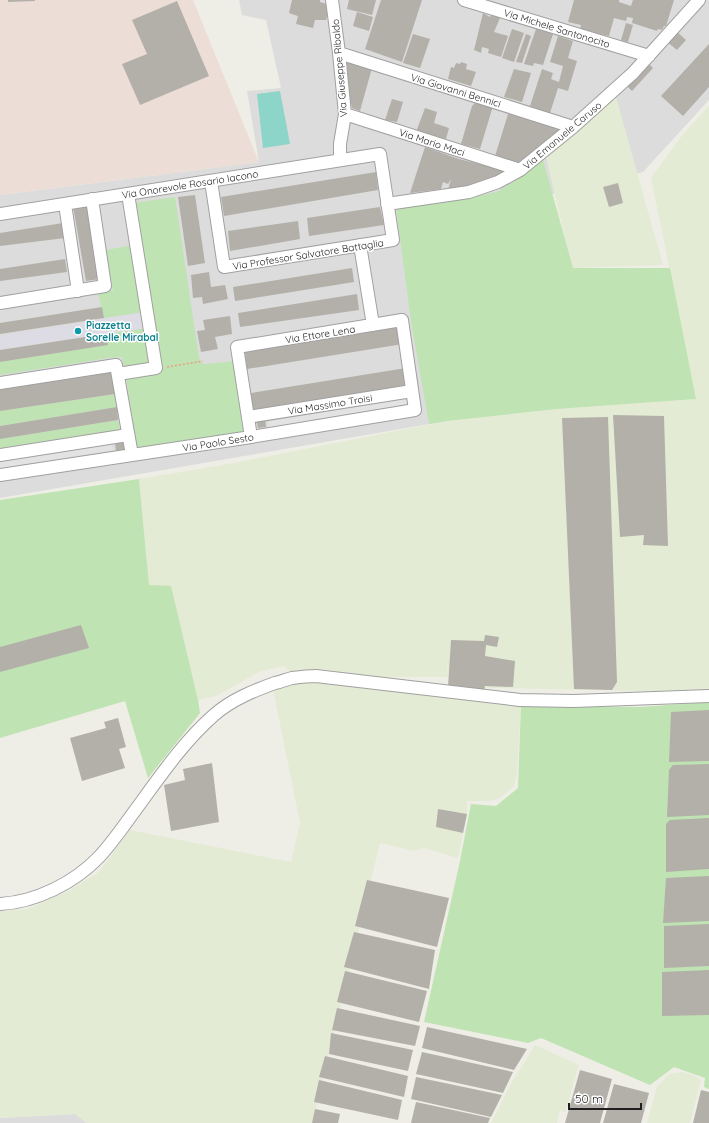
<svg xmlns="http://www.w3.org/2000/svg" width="709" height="1123" font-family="Quicksand,sans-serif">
<rect width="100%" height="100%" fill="#eeeee6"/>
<path fill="#dddcdc" d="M239 0H709V100L643 172 425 225 447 421 0 498V195L259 162 247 91 281 88 266 20 242 15Z
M75 1114 87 1123H0V1118Z"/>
<path fill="#edddd7" d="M0 0H193L259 162 0 195Z"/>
<path fill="#e4ebd4" d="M616 97 663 265 572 268 546 157Z
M709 106V690L692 692 448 687 449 677 446 656 448 677H383L323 669 290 672 284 666 261 671 216 696 198 700 171 587 149 585 139 479 223 465 447 421 557 409 696 399 651 178 683 134Z
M291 678 473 699 521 706 517 775 514 786 500 798 489 801H467V814L458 858 424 848 414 851 380 843 312 1123H87L75 1114 0 1118V911L28 909 70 890 99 872 130 830 291 862 300 823 272 684Z
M535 1045 579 1065 565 1113 560 1109 557 1123H491L512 1082Z
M682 1072 695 1076 701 1080 690 1123H647L657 1087 669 1074Z"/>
<path fill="#bfe3b2" d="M543 160 573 268H670L696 399 557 409 447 421 429 424 411 321 396 208 470 198 499 191Z
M175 197 199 358 202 364H205L234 361 246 432 137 448 126 377 157 370 133 203Z
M133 245 145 312 104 318 98 293 113 290 106 250Z
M147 328 154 367 125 372 122 357 110 358 109 355V358L0 375V362L107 345 105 334Z
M115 394 117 407 0 426V411Z
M118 420 120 430 0 448V439Z
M139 479 149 585 171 586 198 700 200 713 148 778 125 701 0 738V500Z
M709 702V1089L704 1087 705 1078 674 1067 650 1085 541 1038 528 1043 424 1022 460 861 471 804 496 806 518 788 521 706 641 707Z"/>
<path fill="#8dd4c9" d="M280 91 290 144 263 148 257 94Z"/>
<path fill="#e3e3e3" d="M409 397 410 404 269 428 268 419Z
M112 444 113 450 0 468V461Z"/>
<path fill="#dddbe4" d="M145 312 147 328 0 349V336Z"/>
<path fill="#b3b0a9" d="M8 0H35V1L8 2Z
M292 0H320V2L330 5 326 20H315L313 28 296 24 298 16 289 13Z
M349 0H376L372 15 347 9Z
M381 0H422L402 62 365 49Z
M574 0H619V2L631 6 633 0H674L666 26H664L662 30 658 29 657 31 632 23 633 18 627 17 626 21 614 18 609 36 580 30 581 25 568 22Z
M177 1 209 76 140 105 122 64 147 54 132 20Z
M357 12 373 17 369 31 353 26Z
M483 13 490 17 491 15 494 16 495 15 499 17V18H500L494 32 508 36 501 57 488 53 489 49 482 47 481 53 474 50Z
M626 23 633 25 628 42 621 40Z
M512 29 524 33 514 62 502 58Z
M536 29 553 34 543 65 534 63 533 66 524 64Z
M675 30 686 40 677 50 666 41Z
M413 34 430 39 420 68 403 63Z
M526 34 531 36 522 63 516 62Z
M558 36 573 41 568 58 577 61 568 91 558 88 550 113 530 106 542 69 553 73 551 79 559 82 563 66 550 62Z
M709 44V87L683 116 661 96Z
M348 61 372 68 360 111 352 108 344 74Z
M461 62 467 64 466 69 476 72 471 86 448 79 451 67 454 68 456 63 460 64Z
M649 64 653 68 632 91 626 85Z
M514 69 531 73 522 102 504 97Z
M392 99 403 102 397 122 385 120Z
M477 101 493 106 480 149 461 144 472 106Z
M425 108 437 112 434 123 449 128 446 139 416 132Z
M509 111 564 131 520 166 495 156Z
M425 147 459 159 506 171V173L470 185 448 190 451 179 448 184 443 182 441 189 410 193Z
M376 172 378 190 224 216 221 197Z
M618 183 623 203 609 207 603 187Z
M195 195 205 263 188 266 178 197Z
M88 204 100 279 86 281 73 206Z
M380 207 384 225 309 236 307 218Z
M298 221 300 239 230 251 228 231Z
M63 223 65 238 0 246V233Z
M65 259 67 272 0 281V269Z
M352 268 354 282 235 301 233 287Z
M209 272 211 287 225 285 228 299 203 304 202 297 193 298 191 275Z
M357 294 359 310 240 327 238 313Z
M102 307 104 318 0 334V323Z
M230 316 232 334 215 337 218 349 201 352 197 331 205 330 203 320Z
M400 327 403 344 247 369 245 352Z
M105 334 108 345 0 362V350Z
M406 368 408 385 253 411 251 393Z
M112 372 115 394 0 411V389Z
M117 407 118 420 0 439V426Z
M613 415 664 416 668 546 643 545 644 535 620 537Z
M265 417 266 427 258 428 256 419Z
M608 417 617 682 612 690 574 689 562 418Z
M124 440 126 450 116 451 115 442Z
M81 625 89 648 0 672V647Z
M485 635 499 637 497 647 486 645 485 656 515 661 513 687 485 686 484 691 448 687 451 640 484 641Z
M709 710V761L669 762 671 712Z
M118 718 126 747 119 749 125 768 82 781 70 738 106 728 104 722Z
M212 763 219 822 171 831 164 785 185 780 183 769Z
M709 764V815L667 817 669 770 673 765Z
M438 809 467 814 463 833 436 827Z
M709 818V869L666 872V824L670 820Z
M709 876V921L663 923 666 878Z
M367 880 449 898 437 947 355 926Z
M709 924V966L664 968V926Z
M354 932 435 950 429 989 344 967Z
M709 970V1015L662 1016V972Z
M345 971 427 991 419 1022 337 1002Z
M337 1008 420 1026 415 1046 332 1030Z
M427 1027 527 1049 514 1070 422 1048Z
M331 1033 413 1050 408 1071 329 1054Z
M422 1052 513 1072 503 1093 416 1074Z
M325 1056 408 1076 404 1097 319 1077Z
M580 1070 612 1079 600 1123H565Z
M416 1077 502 1095 491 1117 411 1099Z
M319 1080 402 1100 398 1120 314 1102Z
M614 1084 649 1093 641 1123H603Z
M701 1090 709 1092V1123H693Z
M416 1102 490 1118 488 1123H411Z
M315 1109 340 1114 338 1123H312Z"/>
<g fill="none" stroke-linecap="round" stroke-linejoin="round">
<g stroke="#a0a0a0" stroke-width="14">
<path id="minor" d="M332 0 339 53 345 114 340 144V160
M464 0 649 56
M339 53 573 127
M345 114 520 170
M65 204 78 291
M387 204 469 192 498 182 520 170 573 127 633 73 699 0
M0 214 380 154 393 240 224 267 211 181
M360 245 373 325
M0 303 105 286 92 199
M118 374 156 368 128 194
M0 383 116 365 132 455
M248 417 412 391
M0 455 128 435
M0 475 251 437 415 410 402 320 237 347 251 437
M0 904C36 902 74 883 99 857 111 844 121 830 131 816 157 781 181 744 214 715 231 700 253 691 275 683 281 682 287 679 292 678 300 677 308 676 316 676L520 700 574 701 709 696"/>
</g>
<path stroke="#eaa07c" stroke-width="1.5" stroke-dasharray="2 2" stroke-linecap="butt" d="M167 367 203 361"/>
<use href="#minor" stroke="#fff" stroke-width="12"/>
</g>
<circle fill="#0f9aa8" stroke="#fff" stroke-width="1.5" cx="78" cy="331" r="4"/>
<g text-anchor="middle" stroke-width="3" stroke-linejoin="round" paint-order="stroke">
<g font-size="10" fill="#1f1f1f" stroke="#fff">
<text transform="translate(557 28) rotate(17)" y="4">Via Michele Santonocito</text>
<text transform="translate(339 68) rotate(-95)" y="4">Via Giuseppe Ribaldo</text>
<text transform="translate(456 90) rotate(17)" y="4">Via Giovanni Bennici</text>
<text transform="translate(562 135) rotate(-40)" y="4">Via Emanuele Caruso</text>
<text transform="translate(432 142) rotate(18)" y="4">Via Mario Maci</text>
<text transform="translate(190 184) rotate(-9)" y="4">Via Onorevole Rosario Iacono</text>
<text transform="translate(308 254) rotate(-9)" y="4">Via Professor Salvatore Battaglia</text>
<text transform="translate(320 334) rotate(-9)" y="4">Via Ettore Lena</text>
<text transform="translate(330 404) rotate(-9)" y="4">Via Massimo Troisi</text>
<text transform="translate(218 442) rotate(-9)" y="4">Via Paolo Sesto</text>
</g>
<g font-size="10" font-weight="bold" fill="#0d838f" stroke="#fff" text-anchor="start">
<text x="86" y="329">Piazzetta<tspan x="86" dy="12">Sorelle Mirabal</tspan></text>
</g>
</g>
<path d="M569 1103v6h72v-6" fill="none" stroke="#1f1f1f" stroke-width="2"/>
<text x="575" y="1103" font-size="12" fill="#1f1f1f" stroke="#ffffff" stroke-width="3" paint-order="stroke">50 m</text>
</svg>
